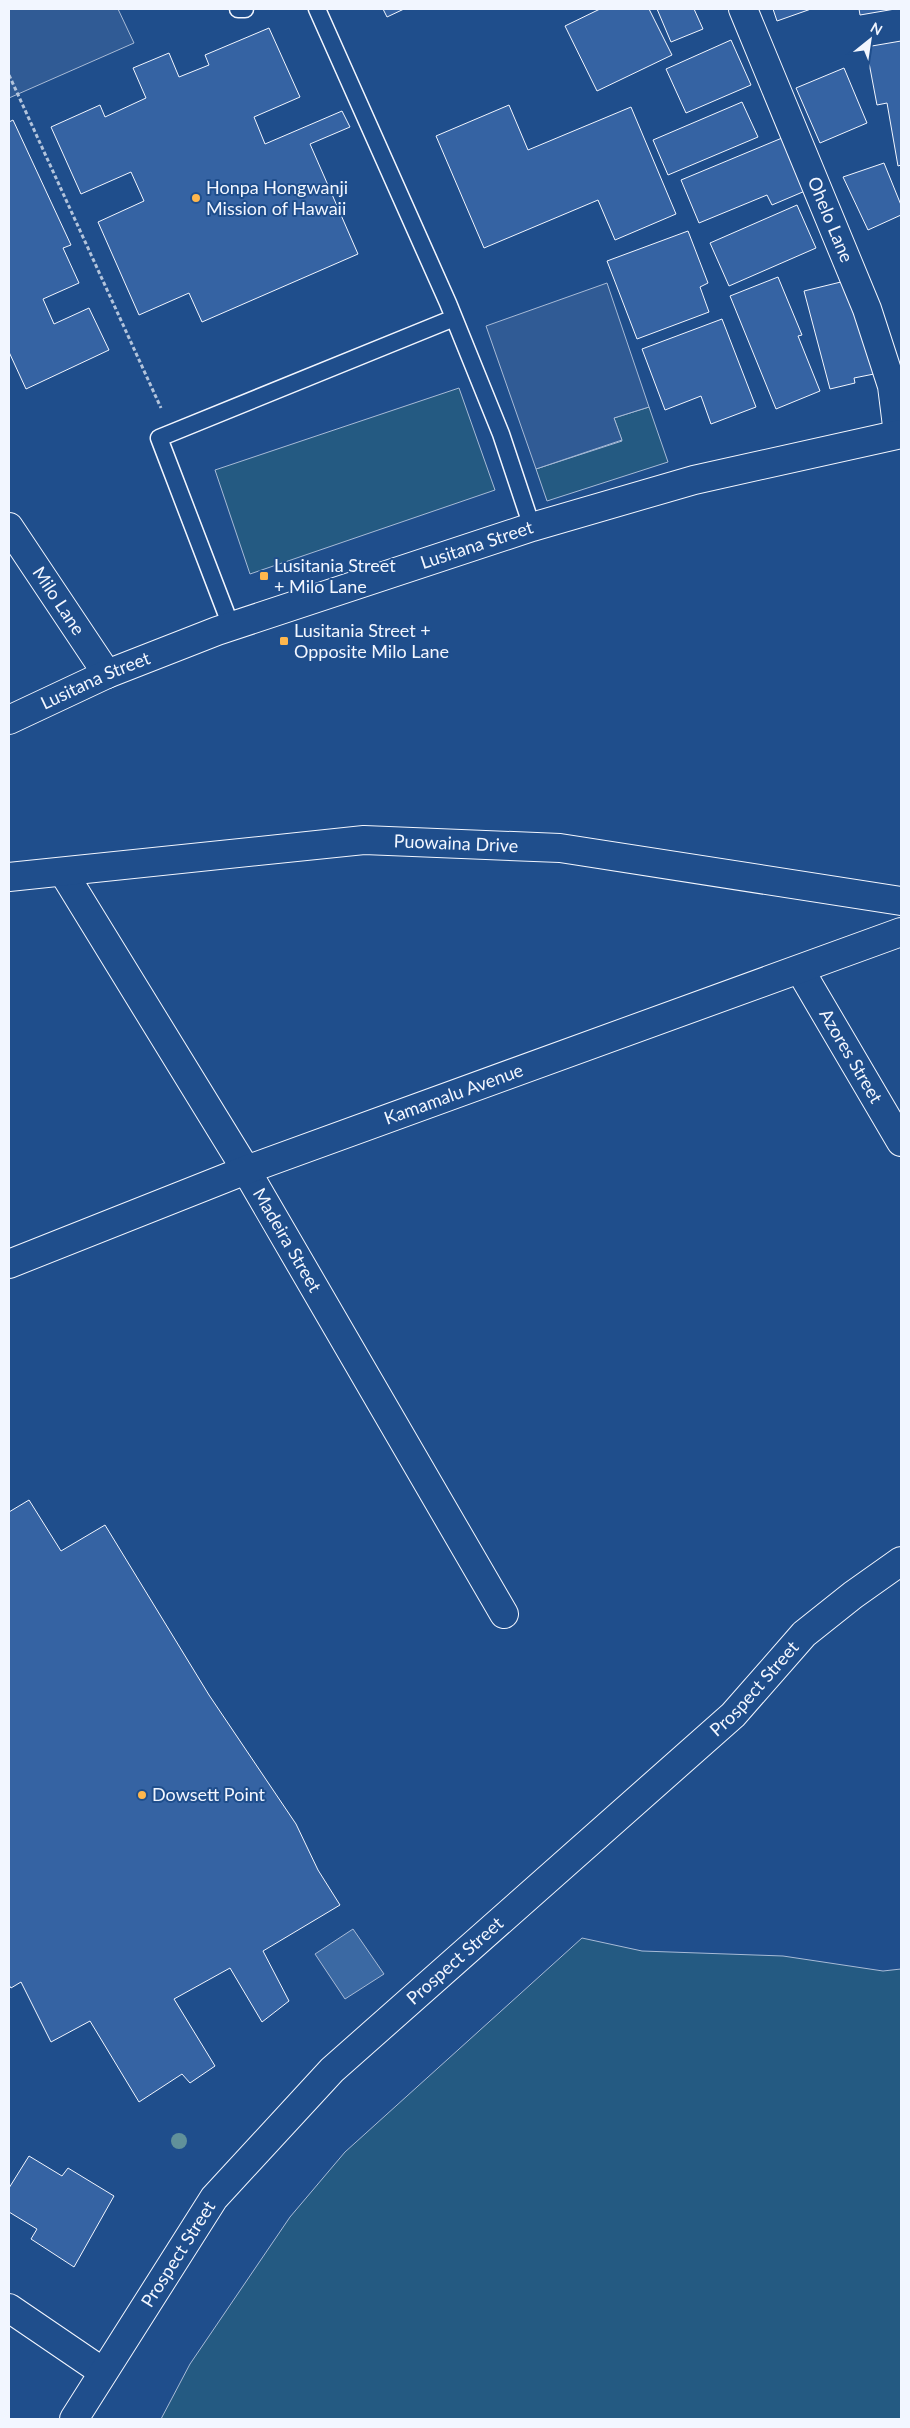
<svg xmlns="http://www.w3.org/2000/svg" width="910" height="2428" font-family="Lato,sans-serif">
<rect width="100%" height="100%" fill="#1f4e8c"/>
<path fill="#245a82" stroke="#a8bbd7" d="M459 388 495 490 250 574 215 470Z
M649 407 668 462 547 501 536 469 622 441 614 418Z
M582 1938 642 1951 783 1956 883 1971 901 1969V2419H161L190 2364 290 2217 345 2152Z"/>
<path fill="#305b95" stroke="#a8bbd7" d="M9 9H118L134 43 9 98Z
M607 283 649 407 614 418 622 440 536 469 486 326Z"/>
<path fill="#3b69a3" stroke="#a8bbd7" d="M353 1929 384 1974 345 1999 315 1954Z"/>
<path fill="#3563a3" stroke="#f2f6ff" d="M383 9H404L387 17Z
M600 9H649L672 55 597 91 565 26Z
M657 9H694L703 29 671 42Z
M773 9H811L777 21Z
M859 9H895L860 15Z
M269 28 300 97 254 117 265 144 342 111 350 127 310 144 358 254 202 322 189 293 139 315 98 222 144 201 131 172 81 194 51 127 100 105 105 117 146 98 133 68 169 53 179 77 209 65 205 55Z
M731 40 751 85 686 113 666 69Z
M901 41V165L898 166 887 103 877 105 866 47Z
M844 68 867 123 820 143 796 88Z
M742 102 758 137 668 175 653 140Z
M509 105 528 150 631 107 676 214 615 240 598 200 484 248 436 136Z
M13 120 71 245 63 248 79 283 43 299 54 324 89 308 109 350 26 389 9 352V122Z
M782 138 805 191 772 205 767 195 699 223 681 180Z
M884 163 901 205V215L868 230 843 177Z
M797 205 816 248 729 286 710 243Z
M688 231 708 283 700 287 709 312 637 339 607 261Z
M778 277 802 335 798 336 820 391 776 409 730 296Z
M849 280 874 374 854 378 855 383 830 389 804 291Z
M722 319 756 407 711 424 701 396 665 410 642 349Z
M29 1500 61 1551 105 1525 209 1695 296 1824 318 1870 340 1905 263 1951 289 2001 262 2022 230 1968 174 1999 215 2066 190 2083 182 2074 139 2102 90 2021 51 2042 21 1982 11 1988 9 1985V1512Z
M29 2156 62 2176 68 2168 114 2196 74 2267 31 2239 37 2229 9 2212V2188Z"/>
<g fill="none" stroke-linecap="round" stroke-linejoin="round">
<g stroke="#f2f6ff" stroke-width="19">
<path id="lane" d="M238 9H245
M317 9 448 303 501 434 532 527
M231 626 159 438 454 318"/>
</g>
<g stroke="#f2f6ff" stroke-width="30">
<g id="street">
<path id="s1" d="M743 9 867 309 892 386 898 434"/>
<path id="s2" d="M9 527 107 674"/>
<path id="s3" d="M63 872 246 1170 504 1614"/>
<path id="s4" d="M800 970 901 1142"/>
<path id="s5" d="M9 1264 246 1170 901 932"/>
<path d="M9 2308 103 2372"/>
<path id="s6" d="M74 2419 214 2198 332 2070 733 1715 804 1634 853 1595 901 1561"/>
</g>
</g>
<g stroke="#f2f6ff" stroke-width="30">
<g id="secondary">
<path id="s7" d="M9 720 107 674 217 631 532 527 694 480 901 434"/>
<path id="s8" d="M9 877 364 840 560 848 901 901"/>
</g>
</g>
<path stroke="#b3c4dc" stroke-width="3" stroke-dasharray="4 2.5" stroke-linecap="butt" d="M9 75 161 408"/>
<use href="#lane" stroke="#1f4e8c" stroke-width="16"/>
<use href="#street" stroke="#1f4e8c" stroke-width="28"/>
<use href="#secondary" stroke="#1f4e8c" stroke-width="28"/>
</g>
<circle fill="#61919a" cx="179" cy="2141" r="8"/>
<g fill="#ffb74d" stroke="#1f4e8c" stroke-width="2">
<circle cx="196" cy="198" r="5"/>
<rect x="259" y="571" width="10" height="10" rx="2.5"/>
<rect x="279" y="636" width="10" height="10" rx="2.5"/>
<circle cx="142" cy="1795" r="5"/>
</g>
<g text-anchor="middle" stroke-width="4" stroke-linejoin="round" paint-order="stroke">
<g font-size="18" fill="#f2f6ff" stroke="#1f4e8c" text-anchor="start">
<text x="206" y="194">Honpa Hongwanji<tspan x="206" dy="21">Mission of Hawaii</tspan></text>
<text x="274" y="572">Lusitania Street<tspan x="274" dy="21">+ Milo Lane</tspan></text>
<text x="294" y="637">Lusitania Street +<tspan x="294" dy="21">Opposite Milo Lane</tspan></text>
<text x="152" y="1801">Dowsett Point</text>
</g>
<g font-size="18" fill="#f2f6ff" stroke="#1f4e8c">
<text dy="6" stroke="none"><textPath href="#s1" startOffset="228">Ohelo Lane</textPath></text>
<text dy="6" stroke="none"><textPath href="#s7" startOffset="500">Lusitana Street</textPath></text>
<text dy="6" stroke="none"><textPath href="#s2" startOffset="89">Milo Lane</textPath></text>
<text dy="6" stroke="none"><textPath href="#s7" startOffset="95">Lusitana Street</textPath></text>
<text dy="6" stroke="none"><textPath href="#s8" startOffset="449">Puowaina Drive</textPath></text>
<text dy="6" stroke="none"><textPath href="#s4" startOffset="100">Azores Street</textPath></text>
<text dy="6" stroke="none"><textPath href="#s5" startOffset="476">Kamamalu Avenue</textPath></text>
<text dy="6" stroke="none"><textPath href="#s3" startOffset="431">Madeira Street</textPath></text>
<text dy="6" stroke="none"><textPath href="#s6" startOffset="1005">Prospect Street</textPath></text>
<text dy="6" stroke="none"><textPath href="#s6" startOffset="600">Prospect Street</textPath></text>
<text dy="6" stroke="none"><textPath href="#s6" startOffset="195">Prospect Street</textPath></text>
</g>
</g>
<rect width="910" height="2428" fill="none" stroke="#f2f6ff" stroke-width="20"/>
<g transform="translate(870 40) rotate(30)" stroke="#1f4e8c" stroke-width="4" paint-order="stroke">
<path d="M0-4L9 19L0 12L-9 19Z" fill="#f2f6ff"/>
<text y="-8" font-size="14" font-weight="bold" text-anchor="middle" fill="#f2f6ff">N</text>
</g>
</svg>
